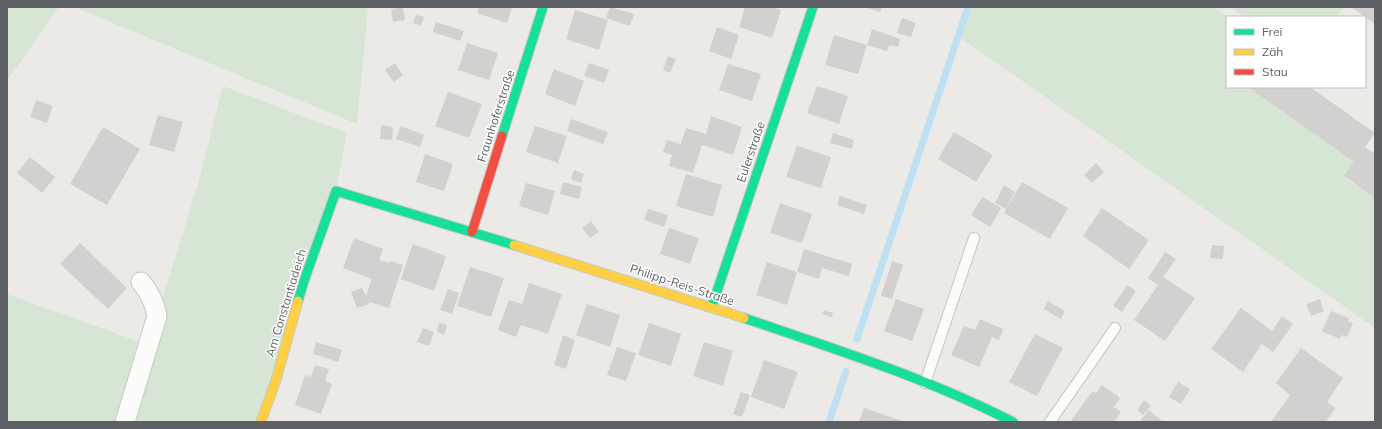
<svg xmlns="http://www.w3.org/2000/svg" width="1382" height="429" font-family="Mulish,sans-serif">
<rect width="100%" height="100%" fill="#ebeae7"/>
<path fill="#d7e6d4" d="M7 7H59L7 81Z
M74 7H368L357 124Z
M968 7H1213L1228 17 1227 87H1248L1354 162 1344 177 1375 198V328L958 36Z
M1230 7H1344L1337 17H1244Z
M223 86 347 133 336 191 261 422H7V294L148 345 198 184Z"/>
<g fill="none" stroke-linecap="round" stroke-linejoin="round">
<path stroke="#c0e0f1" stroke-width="7" d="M857 339 968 7
M829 422 846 371"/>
</g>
<path fill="#d2d1d0" d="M403 7 405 20 393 22 391 9Z
M479 7H512L507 23 477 13Z
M610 7 634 14 630 26 606 18Z
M745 7H772L781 10 772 38 739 27Z
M864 7H882L880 12Z
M1351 7H1375V24L1365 17Z
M575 10 608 20 599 50 566 39Z
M416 15 424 17 421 26 413 23Z
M902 18 916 23 911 37 897 33Z
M436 22 464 31 460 41 433 32Z
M717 27 739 35 731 59 709 51Z
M872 29 900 39 898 47 889 45 887 51 867 45 858 74 825 65 834 35 867 45Z
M467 43 498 53 489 80 458 70Z
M668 56 676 59 670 73 663 70Z
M395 63 403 75 394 82 385 70Z
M589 63 609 70 604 83 584 76Z
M728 64 761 74 752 101 719 90Z
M554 69 584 81 575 106 545 94Z
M817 86 848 96 839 124 807 113Z
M1248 87H1310L1375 133 1365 147 1375 154V198L1344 176 1354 162Z
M448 92 482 104 469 138 435 126Z
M36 100 53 106 47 123 30 117Z
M158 115 183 122 174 152 149 145Z
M711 116 742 127 733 155 702 145 693 173 669 166 672 155 663 152 667 140 681 144 686 128 706 134Z
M571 119 608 132 603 144 567 131Z
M381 125 393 127 392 140 380 139Z
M401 126 424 135 420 147 396 139Z
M535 126 567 136 558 163 526 152Z
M103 127 140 149 107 205 70 184Z
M954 132 993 155 976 182 938 159Z
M833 133 854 140 852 149 830 143Z
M797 146 831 157 821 188 786 177Z
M425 154 453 164 444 191 416 182Z
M30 157 55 177 42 193 17 173Z
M1096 163 1104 172 1092 183 1084 175Z
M574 170 584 174 581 183 571 179Z
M686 174 722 185 713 217 676 206Z
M563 182 582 187 579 199 560 194Z
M1022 182 1068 208 1050 239 1004 213Z
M526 183 555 191 548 215 519 206Z
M1004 185 1015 192 1006 209 995 203Z
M840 196 867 205 864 214 837 205Z
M982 197 1001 208 990 227 971 215Z
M780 203 812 214 802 243 770 233Z
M1102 208 1149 240 1129 269 1083 236Z
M648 209 668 215 664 227 644 220Z
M591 221 599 232 590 238 582 228Z
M669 228 699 238 690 264 660 254Z
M354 238 383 249 379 260 390 263 391 261 403 265 389 308 369 302V304L357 308 351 292 362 288 366 296 372 279 343 268Z
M80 243 127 288 108 309 60 264Z
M413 244 446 256 434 291 401 279Z
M1212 245 1224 246 1223 259 1210 258Z
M804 249 852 264 849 276 822 268 819 279 797 272Z
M1165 252 1176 259 1163 277 1195 298 1165 341 1134 320 1158 285 1148 278Z
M892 261 903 265 892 299 881 296Z
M767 262 797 272 787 305 756 295Z
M470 267 504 278 491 317 457 306Z
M529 283 562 294 548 334 521 325 516 337 498 330 509 300 522 304Z
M1127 285 1136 291 1122 312 1113 306Z
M448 289 459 293 452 314 440 310Z
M896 299 924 309 912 341 884 331Z
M1320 299 1324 311 1311 316 1306 304Z
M1048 301 1065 311 1061 319 1044 309Z
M587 304 620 315 610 347 576 335Z
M1241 308 1272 331 1282 316 1293 324 1273 352 1262 344 1243 372 1211 349Z
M824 310 833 313 832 317 822 314Z
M1331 311 1349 318 1348 321 1353 323 1347 337 1341 335 1340 339 1322 331Z
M980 319 1003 329 999 340 992 337 979 367 951 355 964 326 975 330Z
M439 323 447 325 444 335 437 332Z
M649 323 681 334 671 366 638 355Z
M423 328 434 332 429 346 417 342Z
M1035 334 1063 348 1037 396 1009 382Z
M563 335 575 340 566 369 554 365Z
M316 342 342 350 338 362 313 354Z
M704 342 733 351 723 386 693 376Z
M617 347 636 353 626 381 607 375Z
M1301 348 1343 378 1327 402 1335 408 1326 422H1271L1290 395 1276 383Z
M764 360 798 372 784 409 751 397Z
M315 365 329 369 325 381 332 384 321 414 295 405 305 375 311 377Z
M1178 382 1190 389 1181 404 1169 397Z
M1102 385 1120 398 1114 407 1121 412 1114 422H1074L1071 420 1093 391 1096 393Z
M741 392 750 395 742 417 733 414Z
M1144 400 1151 406 1143 415 1137 410Z
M864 408 905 422H859Z
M1149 410 1163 422H1139Z"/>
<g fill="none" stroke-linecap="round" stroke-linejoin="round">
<g stroke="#c6c6c6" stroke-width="12">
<path id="lane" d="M925 383 974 238
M1050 422 1115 328"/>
</g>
<g stroke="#c6c6c6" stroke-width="21">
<path id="street" d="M125 422 157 316C155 304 149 292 141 282"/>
</g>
<g stroke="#c8c8c8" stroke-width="11">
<path id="fast" d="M502 136 543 7
M298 301 304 281 336 191 514 245
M712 306 813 7
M744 318C835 349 927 378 1013 422"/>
</g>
<g stroke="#c8c8c8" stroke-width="11">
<path id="slow" d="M514 245 744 318
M261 422 276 380 298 301"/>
</g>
<g stroke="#c8c8c8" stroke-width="11">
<path id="jam" d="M472 232 502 136"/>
</g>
<use href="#lane" stroke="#fcfcfb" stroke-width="10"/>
<use href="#street" stroke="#fcfcfb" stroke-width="19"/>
<use href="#fast" stroke="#16e098" stroke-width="9"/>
<use href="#slow" stroke="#ffcf43" stroke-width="9"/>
<use href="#jam" stroke="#f24e42" stroke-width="9"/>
</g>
<g text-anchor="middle" stroke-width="3" stroke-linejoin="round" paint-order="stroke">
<g font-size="12" fill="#5d6064" stroke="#fff">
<text transform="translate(496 116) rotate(-72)" y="4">Fraunhoferstraße</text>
<text transform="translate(751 152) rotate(-71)" y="4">Eulerstraße</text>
<text transform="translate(682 285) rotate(18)" y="4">Philipp-Reis-Straße</text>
<text transform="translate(286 303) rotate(-73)" y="4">Am Constantiadeich</text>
</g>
</g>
<rect width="1382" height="429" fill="none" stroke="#5d6064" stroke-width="16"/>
<rect x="1226" y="16" width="140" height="72" fill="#ffffff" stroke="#bebfc1"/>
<rect x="1234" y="29" width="20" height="6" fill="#16e098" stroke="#bebfc1"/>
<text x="1262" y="36" font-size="12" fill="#5d6064">Frei</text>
<rect x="1234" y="49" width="20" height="6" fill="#ffcf43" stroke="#bebfc1"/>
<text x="1262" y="56" font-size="12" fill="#5d6064">Zäh</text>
<rect x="1234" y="69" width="20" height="6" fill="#f24e42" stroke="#bebfc1"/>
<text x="1262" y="76" font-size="12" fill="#5d6064">Stau</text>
</svg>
